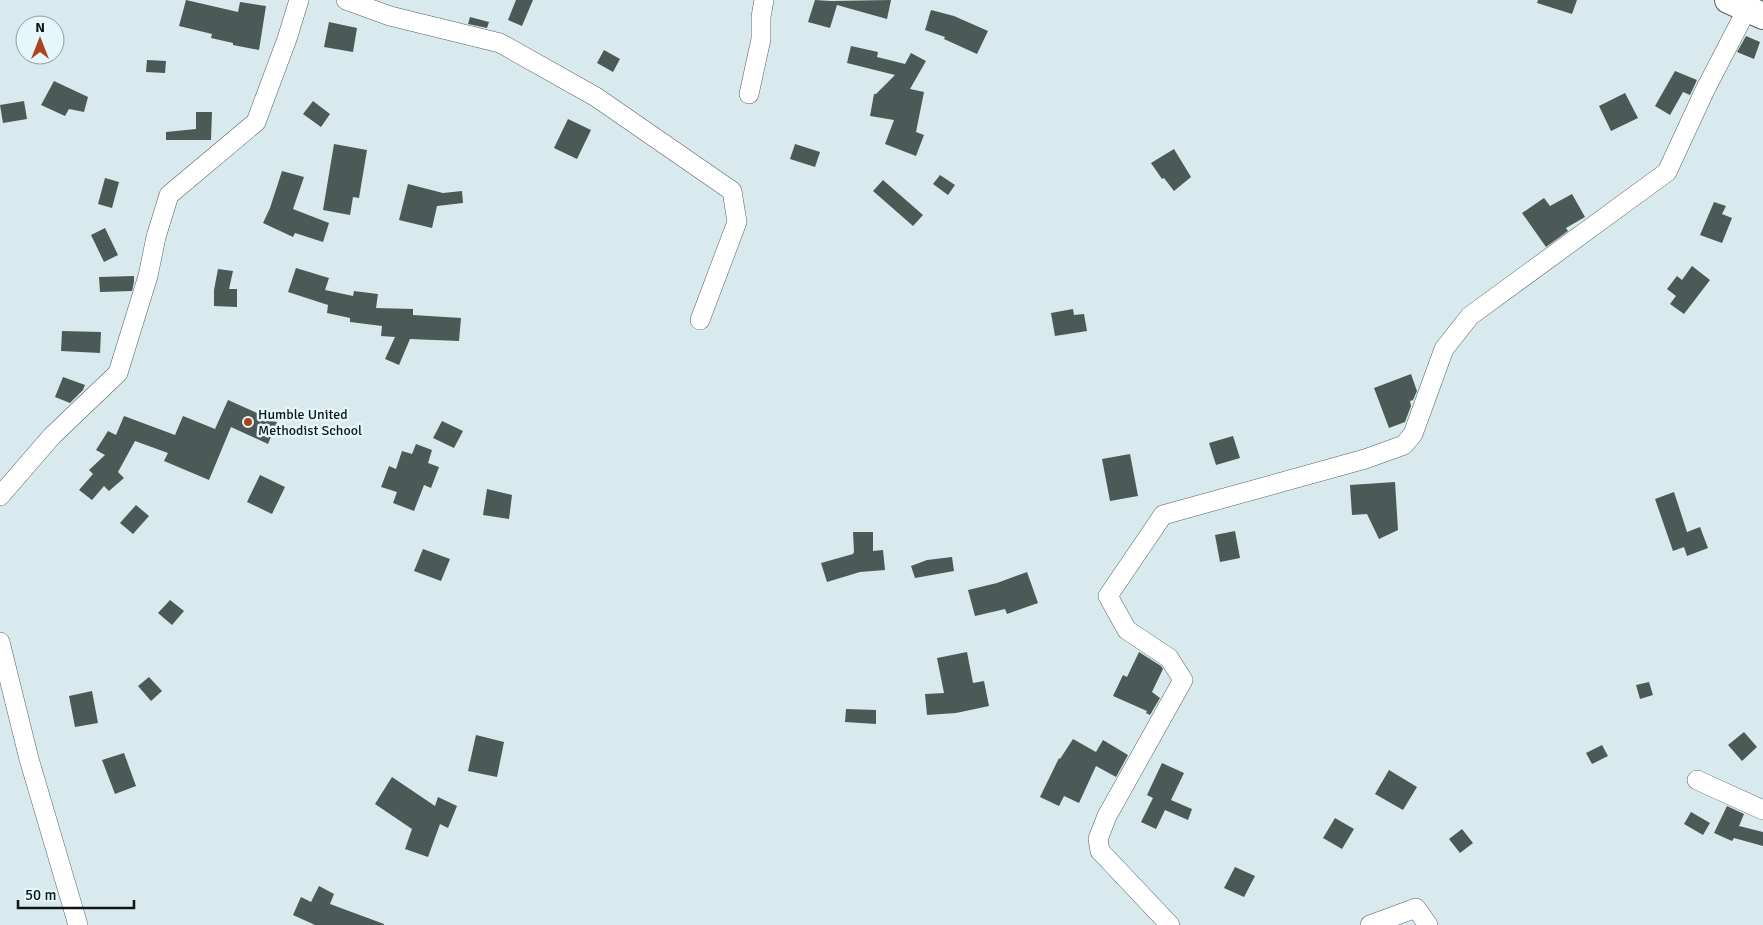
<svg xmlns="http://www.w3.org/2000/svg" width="1763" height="925" font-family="Signika,sans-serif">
<rect width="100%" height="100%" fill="#d8eaed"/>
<path fill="#4b5a56" d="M186 0 238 12 240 2 266 6 259 50 233 45V43L211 38 212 34 179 26Z
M516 0H533L522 26 508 20Z
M815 0 831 1 891 0 887 19 837 5 830 28 808 22Z
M1538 0H1577L1572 14 1537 3Z
M931 10 954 16 988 31 977 54 944 39 945 37 925 30Z
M470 17 489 22 487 28 468 24Z
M329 22 357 28 353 52 324 47Z
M1746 36 1760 42 1754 59 1737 52Z
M851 46 878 52 877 57 905 64 911 53 926 61 910 89 924 92 916 132 924 135 916 156 885 144 894 120 870 116 874 94H876L895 75 847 63Z
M604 50 620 59 613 72 597 63Z
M147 60 166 61 165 73 146 72Z
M1675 71 1697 80 1690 95 1683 92 1670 115 1655 106Z
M54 81 88 97 84 112 69 109 65 116 41 105Z
M1625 93 1638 118 1611 131 1599 106Z
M24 101 27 119 3 123 0 105Z
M313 101 330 114 321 127 303 114Z
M196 112H212L211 140H166V132L196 129Z
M568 119 591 130 577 159 554 148Z
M334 144 367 150 359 198 353 197 350 215 323 210Z
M795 144 820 152 815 167 790 159Z
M1174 149 1191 177 1174 191 1164 178 1162 179 1151 163Z
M282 171 304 177 293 209 329 223 323 242 295 233 293 237 263 223 270 208Z
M940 175 955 185 948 195 933 184Z
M105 178 119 182 112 208 98 204Z
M883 180 923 215 913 226 873 191Z
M408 184 443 193 462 191 463 203 437 206 432 228 399 220Z
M1572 194 1585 217 1566 228 1568 231 1546 247 1522 213 1544 198 1550 206Z
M1714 202 1726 206 1722 214 1732 218 1722 243 1700 235Z
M105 228 118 255 104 262 91 235Z
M1692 266 1710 280 1684 314 1670 304 1676 296 1667 289 1677 276 1682 280Z
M296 268 329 278 325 290 353 296 354 291 378 294 376 308 413 309V315L461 318 459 341 410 339 399 365 385 359 395 337 381 336 382 326 350 322V318L327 313 328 305 288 292Z
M218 269 233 271 229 289H237V307L214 306V290Z
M134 276V282L132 291 100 292 99 277Z
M1073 309 1074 315 1084 314 1087 331 1055 336 1051 313Z
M62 331 101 332 100 353 61 351Z
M1411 374 1417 391 1413 400 1410 401 1411 406 1405 422 1389 428 1374 388Z
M63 377 85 385 83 390 70 403 55 397Z
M228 400 277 422 268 444 231 427 209 480 164 461 168 453 135 441 118 472 124 478 109 491 104 486 92 500 79 490 93 474 89 470 105 455 96 450 108 431 116 435 124 416 175 435 183 416 215 429Z
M442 421 463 431 454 448 433 438Z
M1233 436 1240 458 1216 465 1209 443Z
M416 444 432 450 428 463 439 467 431 488 424 485 414 511 393 503 397 492 381 487 389 466 396 469 402 451 412 454Z
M1130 454 1138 496 1110 501 1102 459Z
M260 475 285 487 272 514 247 502Z
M1395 482 1398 530 1379 539 1367 514 1352 515 1350 485Z
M487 489 512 495 509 519 483 515Z
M1674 492 1687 532 1700 527 1708 548 1687 556 1684 547 1673 551 1655 499Z
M136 505 149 516 133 534 120 523Z
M1235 531 1240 558 1220 562 1215 535Z
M853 532H873V551L883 550 885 570 860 572 827 582 821 563 853 554 854 552Z
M423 549 450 559 441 581 414 571Z
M952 557 954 571 915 578 911 566 927 560Z
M1027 572 1038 603 1007 614 1005 609 975 616 968 590 997 583Z
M170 600 184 611 172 625 158 613Z
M967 652 973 683 984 681 989 706 956 713 927 715 925 694 944 693 937 658Z
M1139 652 1161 666 1163 669 1152 692 1160 698 1150 715 1146 713 1147 711 1113 696 1123 675 1127 677Z
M149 677 162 691 151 701 138 686Z
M1649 682 1653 695 1640 699 1636 685Z
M92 691 98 723 75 727 69 696Z
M846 709 876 710V724L845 722Z
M1744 732 1757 747 1742 761 1728 745Z
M476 735 504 742 497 777 468 771Z
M1073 739 1096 752 1103 740 1128 755 1116 777 1096 766 1079 803 1064 796 1059 806 1040 797 1059 758 1060 759Z
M1602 745 1608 756 1592 764 1586 753Z
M124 753 136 786 115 794 102 760Z
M1162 763 1184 773 1171 800 1192 809 1188 820 1165 810 1156 829 1141 822 1153 798 1147 795Z
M1389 770 1417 787 1403 810 1375 794Z
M392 777 435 806 438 797 457 806 448 828 440 824 428 857 405 849 412 829 375 804Z
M1727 806 1744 814 1739 826 1763 832V846L1734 838 1732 841 1714 833Z
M1691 812 1710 823 1703 835 1684 824Z
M1335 818 1354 829 1342 849 1323 838Z
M1462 829 1473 843 1460 853 1449 839Z
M1235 867 1255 876 1244 897 1224 888Z
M319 886 334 894 330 904 384 924V925H315L293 915 301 897 311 902Z"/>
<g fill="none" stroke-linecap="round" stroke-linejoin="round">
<g stroke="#526164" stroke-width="20">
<path id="street" d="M346 0 390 16 500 43 596 97 732 191 737 222 700 320
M749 94 761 39V17L764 0
M0 496 52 436 118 373 148 276 156 237 169 195 256 122 287 39 299 0
M0 642 29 759 78 925
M1697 780 1763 810
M1170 925 1100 851 1098 839 1107 816 1183 680 1169 658 1127 630 1108 596 1163 515 1365 459 1404 445 1413 434 1444 349 1470 316 1667 172 1705 90 1747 9
M1370 925 1416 908 1428 925"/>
</g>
<g stroke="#526164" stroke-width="28">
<path id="secondary" d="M1728 0 1763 16"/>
</g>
<use href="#street" stroke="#fff" stroke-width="19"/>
<use href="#secondary" stroke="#fff" stroke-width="26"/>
</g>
<circle fill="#ab4421" stroke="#e5f7fb" stroke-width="2" cx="248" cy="422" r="5"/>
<g text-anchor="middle" stroke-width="5" stroke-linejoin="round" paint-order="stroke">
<g font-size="14" fill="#0f1617" stroke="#e5f7fb" text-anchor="start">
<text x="258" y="419">Humble United<tspan x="258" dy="16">Methodist School</tspan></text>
</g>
</g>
<g transform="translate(40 40)"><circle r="24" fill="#e5f7fb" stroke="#8f9da0"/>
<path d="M0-4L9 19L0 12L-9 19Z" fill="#ab4421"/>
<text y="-8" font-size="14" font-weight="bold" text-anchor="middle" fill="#0f1617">N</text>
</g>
<path d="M18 900v8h116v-8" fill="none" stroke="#0f1617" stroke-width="2.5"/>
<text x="25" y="900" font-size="15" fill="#0f1617" stroke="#e5f7fb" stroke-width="4" paint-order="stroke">50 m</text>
</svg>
